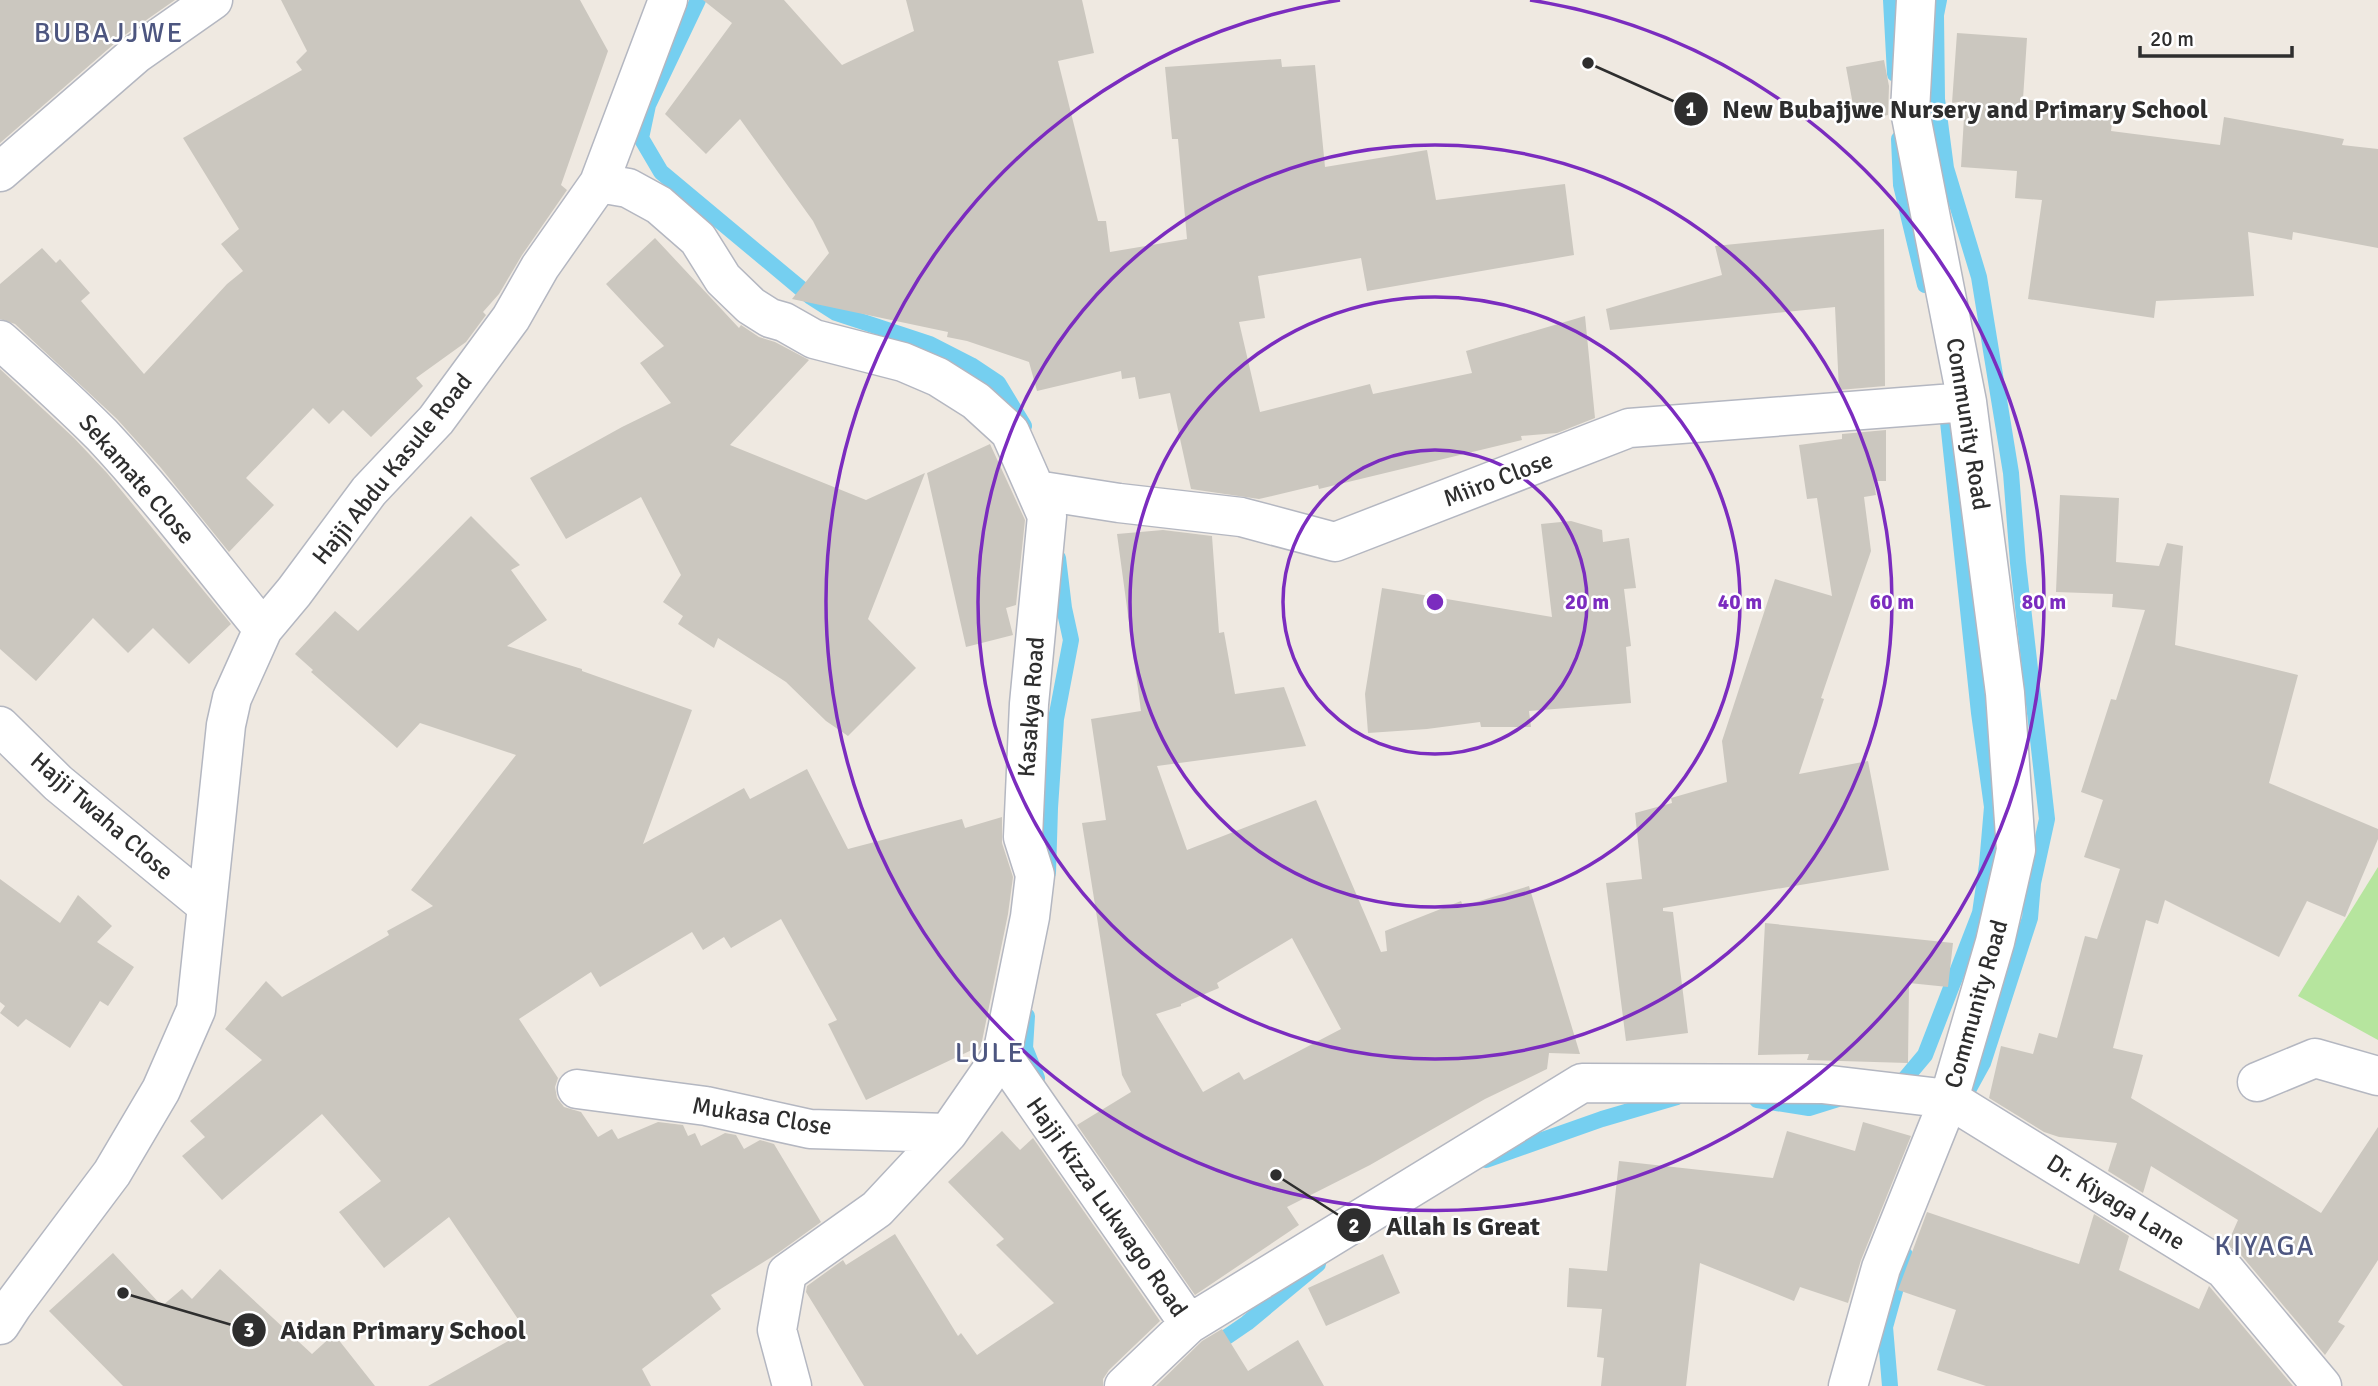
<svg xmlns="http://www.w3.org/2000/svg" width="2378" height="1386" font-family="Signika,sans-serif">
<rect width="100%" height="100%" fill="#efe9e1"/>
<path fill="#b6e59e" d="M2378 867V1040L2298 996Z"/>
<g fill="none" stroke-linecap="round" stroke-linejoin="round">
<path stroke="#75cff0" stroke-width="16" d="M698 0 648 105 641 138 661 172 811 297 836 313 930 344 971 365 998 383 1024 426
M1891 0 1895 74
M1939 0 1936 15 1937 99 1946 168 1979 277 2011 473 2018 563 2047 819 2033 883 2030 918 1983 1063 1966 1094
M1899 139 1901 185 1925 285
M1048 873 1050 808 1056 719 1071 640 1064 608 1058 558
M1027 1016 1025 1048 1037 1078
M1890 1084 1904 1080 1925 1055 1980 913 1987 865 1992 807 1979 713 1946 403
M1757 1100 1809 1108 1841 1098
M1486 1160 1602 1119 1677 1097
M1209 1349 1247 1323 1318 1264
M1890 1386 1885 1327 1905 1255"/>
</g>
<path fill="#cbc7bf" fill-rule="evenodd" d="M0 0H175L122 37 0 143Z
M281 0H580L608 51 561 185 567 190 522 255 499 294 483 312 486 315 466 342 416 378 423 386 371 437 343 410 329 424 313 408 246 478 274 505 229 552 161 468 117 419 15 324 0 319V284L42 248 56 263 60 259 90 293 81 301 144 374 227 284 243 271 221 244 239 229 183 138 302 70 296 62 307 51Z
M703 0H784L842 65 914 31 906 0H1082L1094 53 1058 61 1098 221H1106L1110 252 1187 239 1178 139H1172L1165 67 1281 59 1282 67 1315 65 1325 167 1427 150 1436 200 1565 184 1574 255 1367 291 1361 258 1258 276 1265 318 1239 322 1260 412 1370 384 1373 394 1472 373 1466 351 1585 316 1595 418 1557 433 1521 436 1522 440 1319 489 1318 485 1259 499 1191 489 1170 393 1139 399 1135 377 1122 379 1121 371 1037 391 1029 362 967 341 947 337 948 332 792 299 829 253 813 221 740 119 706 154 665 114 732 23Z
M1957 33 2027 38 2023 99 2114 111 2111 131 2220 145 2224 117 2344 139 2342 145 2378 149V248L2293 232 2292 240 2248 232 2254 296 2156 301 2154 318 2028 299 2042 200 2015 198 2017 171 1961 167 1965 101 1952 103Z
M1884 60 1889 86 1888 115 1856 121 1846 67Z
M1884 229 1885 386 1839 390 1835 307 1610 330 1606 309 1722 275 1715 246Z
M655 238 739 328 741 325 759 337 775 342 809 360 730 445 866 500 925 473 868 619 916 668 848 736 826 721 786 682 718 638 714 648 678 624 683 616 663 602 681 575 641 497 566 539 530 478 622 427 671 403 640 363 664 346 606 284Z
M0 369 74 438 107 473 231 624 189 664 153 628 128 653 93 618 36 681 0 649Z
M1886 430V481H1874L1876 495 1864 497 1871 551 1821 698 1824 699 1799 774 1868 761 1889 870 1663 908V911L1673 912 1688 1033 1626 1041 1606 883 1642 879 1635 813 1672 803 1671 798 1727 782 1722 741 1775 579 1832 596 1817 498 1807 499 1799 445 1842 439V434Z
M990 444 1025 520 1016 605 1006 608 1013 635 966 647 927 473Z
M2060 495 2119 498 2116 562 2159 566 2167 543 2183 546 2175 645 2298 675 2269 783 2378 829V839L2345 917 2307 901 2279 957 2165 900 2158 924 2146 920 2113 1048 2143 1055 2131 1098 2321 1213 2378 1127V1260L2338 1322 2345 1326 2325 1355 2241 1255 2227 1245 2238 1220 2151 1166 2143 1193 2108 1171 2117 1143 2059 1137 2044 1132 1989 1098 2001 1046 2033 1054 2039 1033 2057 1038 2085 936 2097 939 2120 869 2084 857 2103 800 2081 792 2111 699 2116 700 2145 610 2112 607 2113 594 2056 592Z
M471 516 520 565 511 570 547 620 507 646 582 669V671L692 710 643 844 744 788 750 799 807 769 848 849 962 819 965 828 1002 817V843L1013 877 1008 914 981 1046 979 1050 976 1048 866 1100 828 1024 837 1020 781 919 731 948 724 937 703 950 692 932 600 987 591 972 519 1019 558 1078 555 1087 557 1098 564 1107 581 1112 598 1137 612 1129 618 1139 658 1122 683 1125 688 1136 695 1133 701 1146 725 1133 736 1135 744 1149 760 1140 774 1144 821 1222 778 1253 711 1295 721 1309 642 1369 651 1386H428L526 1331 449 1217 384 1268 339 1212 381 1181 322 1114 222 1200 182 1156 205 1137 190 1121 262 1060 225 1029 266 981 282 997 389 935 387 931 433 906 411 890 516 755 420 723 397 748 311 672 313 670 295 654 335 611 358 631Z
M1571 521 1602 530 1603 542 1629 538 1636 588 1624 589 1631 646 1626 647 1631 703 1529 711 1531 727H1481L1480 722 1427 729 1368 733 1365 694 1382 588 1552 617 1541 524Z
M1163 530 1212 536 1219 633 1224 632 1235 694 1284 687 1306 746 1157 766 1187 850 1316 800 1381 952 1387 951 1385 931 1461 901 1463 906 1529 886 1580 1054 1549 1053 1547 1069 1485 1099 1370 1165 1287 1207 1299 1225 1195 1295 1077 1125 1131 1092 1122 1075 1082 823 1106 820 1091 719 1141 711 1117 534ZM1292 938 1341 1029 1244 1080 1239 1072 1203 1092 1156 1014 1181 1006V1004L1219 988 1217 983Z
M0 879 60 923 78 895 112 926 97 942 134 967 108 1006 100 1001 70 1048 26 1019 18 1027 0 1013 5 1006 0 1002Z
M1765 923 1953 943 1948 987 1909 983 1908 1063 1807 1060 1809 1054 1758 1055Z
M1863 1122 1911 1136 1861 1260 1848 1303 1800 1287 1794 1301 1700 1263 1686 1386H1601L1604 1358 1597 1357 1602 1309 1567 1307 1569 1268 1607 1271 1619 1161 1773 1178 1787 1131 1855 1151Z
M1002 1131 1020 1150 1033 1138 1160 1321 1109 1370 1103 1379V1386H864L806 1292 807 1286 843 1260 846 1265 895 1234 958 1336 961 1333 977 1355 1054 1303 996 1245 1004 1239 948 1182Z
M1927 1212 2079 1264 2094 1214 2129 1236 2119 1270 2199 1309 2209 1286 2293 1386H1986L1937 1370 1956 1310 1898 1290Z
M113 1253 162 1306 182 1289 192 1299 220 1269 312 1354 334 1334 375 1386H123L49 1311Z
M1383 1254 1400 1293 1326 1326 1308 1288Z
M1222 1329 1248 1371 1298 1340 1324 1386H1156L1202 1341Z"/>
<g fill="none" stroke-linecap="round" stroke-linejoin="round">
<g stroke="#b4b7c1" stroke-width="41">
<path id="minor" d="M0 172 136 54 213 0
M599 183 628 188 659 205 698 239 723 279 751 306 770 318 784 322 814 339 903 362 938 377 976 401 1010 432 1047 516 1029 704 1023 837 1035 875 1030 917 1002 1055 948 1133 877 1209 787 1273 777 1330 792 1386
M0 340C35 371 69 402 102 435 159 496 210 564 263 629
M1036 490 1119 503 1241 517 1335 542 1629 428 1967 402
M0 726 58 783 206 905
M1002 1055 1189 1324
M2257 1082 2315 1058 2378 1076
M577 1089 706 1106 810 1129 948 1133
M0 1325 13 1305 112 1173 161 1090 196 1010 226 725 232 698 263 629 294 592 369 491 436 420 511 318 540 267 599 183 668 0
M1124 1386 1189 1324 1582 1083 1822 1084 1949 1099 1995 942 2016 850 2005 693 1967 402 1910 111 1916 0
M1848 1386 1881 1268 1949 1099 2224 1269 2322 1386"/>
</g>
<use href="#minor" stroke="#fff" stroke-width="38"/>
</g>
<g fill="none" stroke="#7b2cbf" stroke-width="3.5">
<circle cx="1435" cy="602" r="152"/>
<circle cx="1435" cy="602" r="305"/>
<circle cx="1435" cy="602" r="457"/>
<path d="M1530 0A609 609 0 1 1 1340 0"/>
</g>
<g text-anchor="middle" stroke-width="5" stroke-linejoin="round" paint-order="stroke">
<g font-size="24" fill="#2e2e2e" stroke="#fff">
<text transform="translate(1968 424) rotate(81)" y="8">Community Road</text>
<text transform="translate(392 469) rotate(-51)" y="8">Hajji Abdu Kasule Road</text>
<text transform="translate(137 479) rotate(49)" y="8">Sekamate Close</text>
<text transform="translate(1498 479) rotate(-21)" y="8">Miiro Close</text>
<text transform="translate(1031 707) rotate(-86)" y="8">Kasakya Road</text>
<text transform="translate(102 816) rotate(41)" y="8">Hajji Twaha Close</text>
<text transform="translate(1976 1004) rotate(-74)" y="8">Community Road</text>
<text transform="translate(762 1116) rotate(9)" y="8">Mukasa Close</text>
<text transform="translate(2116 1202) rotate(32)" y="8">Dr. Kiyaga Lane</text>
<text transform="translate(1107 1207) rotate(55)" y="8">Hajji Kizza Lukwago Road</text>
</g>
<g font-size="28" letter-spacing="2" fill="#4d5680" stroke="#fff">
<text x="109" y="42">BUBAJJWE</text>
<text x="990" y="1062">LULE</text>
<text x="2265" y="1255">KIYAGA</text>
</g>
</g>
<circle cx="1435" cy="602" r="10" fill="#7b2cbf" stroke="#fff" stroke-width="3.5"/>
<g font-size="21" text-anchor="middle" font-weight="bold" fill="#7b2cbf" stroke="#fff" stroke-width="5" stroke-linejoin="round" paint-order="stroke">
<text x="1587" y="609">20 m</text>
<text x="1740" y="609">40 m</text>
<text x="1892" y="609">60 m</text>
<text x="2044" y="609">80 m</text>
</g>
<path fill="none" stroke="#2e2e2e" stroke-width="2.5" d="M1588 63L1691 109M1276 1175L1354 1225M123 1293L249 1330"/>
<g fill="#2e2e2e" stroke="#fff" stroke-width="2.5">
<circle cx="1588" cy="63" r="7"/>
<circle cx="1276" cy="1175" r="7"/>
<circle cx="123" cy="1293" r="7"/>
<circle cx="1691" cy="109" r="18"/>
<circle cx="1354" cy="1225" r="18"/>
<circle cx="249" cy="1330" r="18"/>
</g>
<g font-size="21" text-anchor="middle" font-weight="bold" fill="#fff">
<text x="1691" y="116">1</text>
<text x="1354" y="1233">2</text>
<text x="249" y="1337">3</text>
</g>
<g font-size="26" text-anchor="middle" font-weight="bold" fill="#2e2e2e" stroke="#fff" stroke-width="5" stroke-linejoin="round" paint-order="stroke">
<text x="1965" y="118">New Bubajjwe Nursery and Primary School</text>
<text x="1463" y="1235">Allah Is Great</text>
<text x="403" y="1339">Aidan Primary School</text>
</g>
<path d="M2140 46v10h152v-10" fill="none" stroke="#2e2e2e" stroke-width="3.5"/>
<text x="2150" y="46" font-size="21" fill="#2e2e2e" stroke="#ffffff" stroke-width="5" paint-order="stroke">20 m</text>
</svg>
